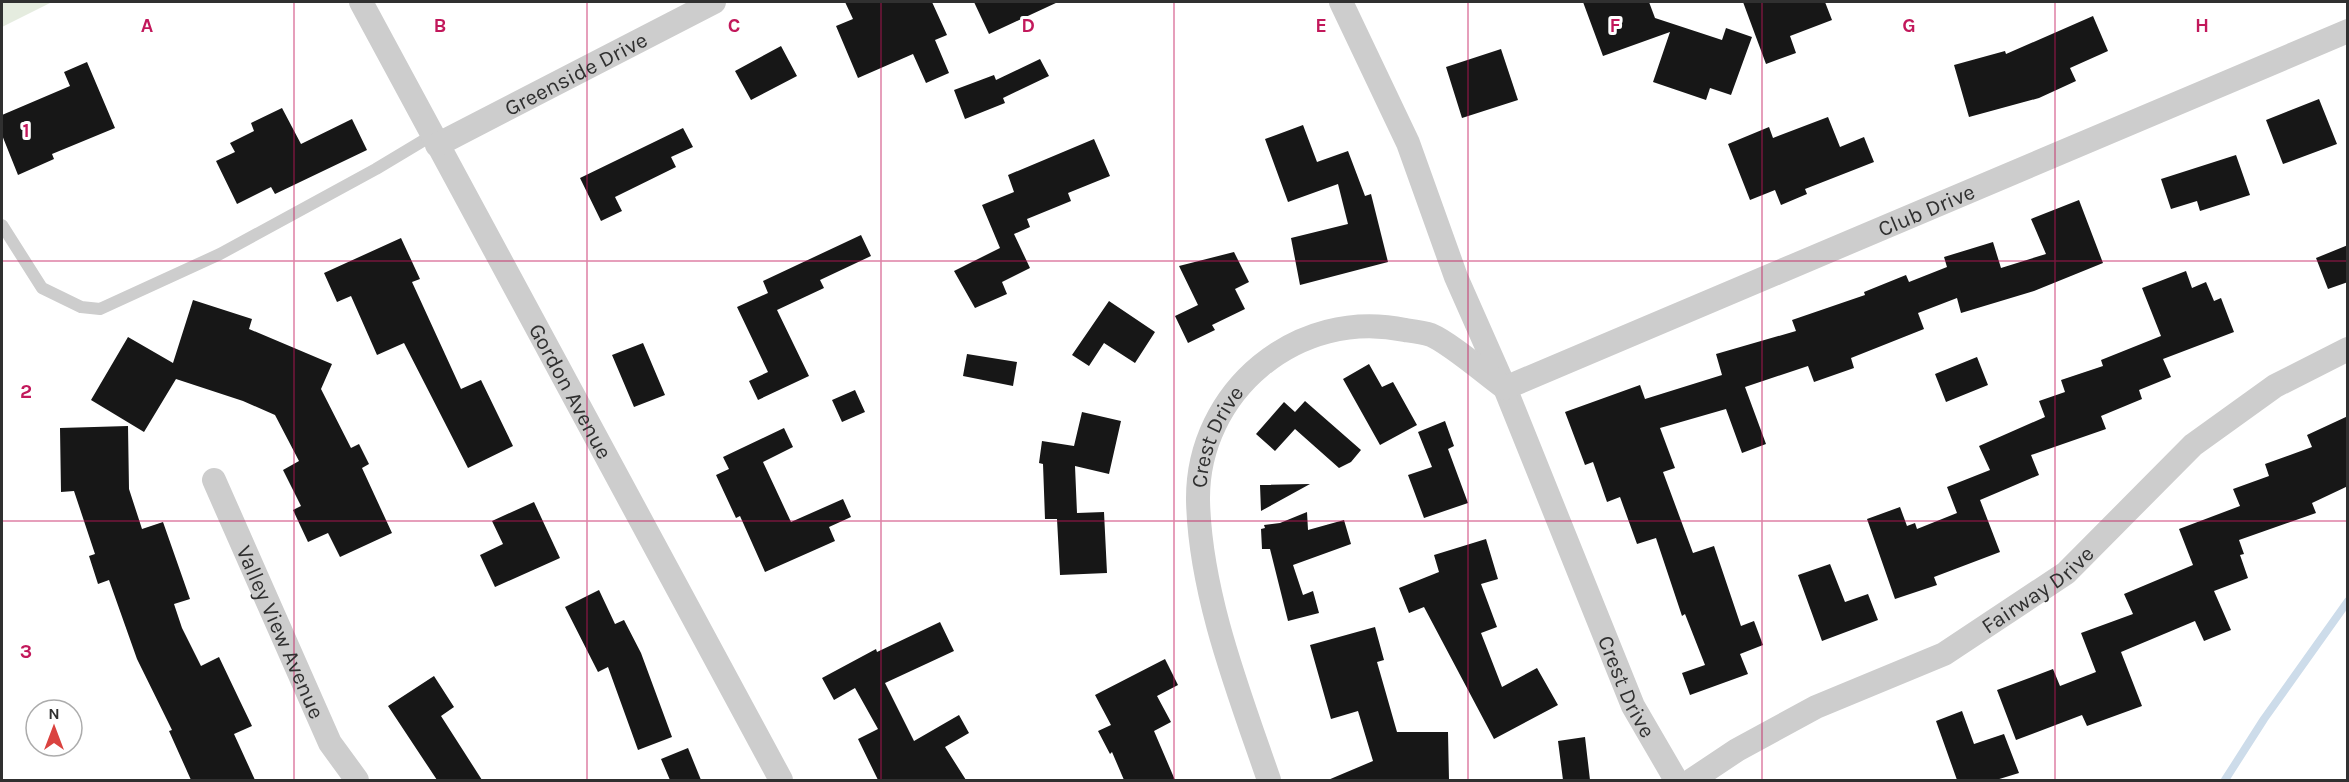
<svg xmlns="http://www.w3.org/2000/svg" width="2349" height="782" font-family="Karla,sans-serif">
<rect width="100%" height="100%" fill="#fff"/>
<path fill="#e5ecdf" d="M2 2H52L2 27Z"/>
<g fill="none" stroke-linecap="round" stroke-linejoin="round">
<path stroke="#cddcea" stroke-width="8" d="M2225 780 2264 719 2348 601"/>
</g>
<path fill="#171717" d="M845 2H932L947 35 935 40 949 73 926 83 913 54 858 78 836 26 853 19Z
M974 2H1058L989 34Z
M1583 2H1649L1655 18 1722 40 1726 28 1752 37 1731 95 1710 88 1706 100 1653 82 1670 32 1603 56Z
M1743 2H1825L1832 20 1790 36 1796 53 1766 64Z
M2093 16 2108 51 2070 68 2076 81 2039 98 1969 117 1954 65 2005 51 2006 54Z
M781 46 797 76 751 100 735 71Z
M1501 49 1518 100 1462 118 1446 67Z
M1040 59 1049 76 1003 98 1005 103 965 119 954 90 994 75 996 80Z
M87 62 115 128 52 154 54 159 18 175 2 135V115L70 86 64 72Z
M2319 99 2337 144 2283 164 2266 120Z
M282 108 301 144 352 119 367 150 275 194 271 187 237 204 216 161 235 152 230 143 254 131 251 123Z
M1828 117 1840 147 1864 137 1874 162 1805 189 1807 194 1781 205 1775 190 1750 200 1728 144 1769 127 1773 138Z
M1303 125 1317 162 1348 151 1365 196 1371 194 1388 262 1300 285 1291 238 1348 224 1338 184 1288 202 1265 139Z
M683 128 693 147 671 157 676 167 615 197 622 211 601 221 580 178Z
M1094 139 1110 176 1068 193 1071 201 1027 219 1030 227 1014 234 1030 268 1002 282 1007 294 975 308 954 271 1000 248 982 205 1014 192 1008 175Z
M2236 155 2250 195 2200 211 2197 201 2171 209 2161 179Z
M2079 200 2103 263 2034 291 1961 313 1957 298 1918 313 1924 329 1851 358 1854 368 1814 382 1808 366 1745 387 1766 444 1742 453 1726 409 1660 428 1675 468 1663 472 1693 553 1714 546 1741 626 1754 621 1763 645 1740 654 1748 674 1690 695 1682 673 1705 665 1685 614 1682 616 1656 538 1637 544 1620 497 1607 502 1593 462 1585 465 1565 412 1640 385 1645 399 1722 375 1716 354 1796 331 1792 320 1865 295 1864 292 1906 275 1909 282 1947 267 1944 257 1993 242 2001 268 2046 254 2031 219Z
M861 235 871 256 820 280 824 288 777 310 809 376 758 400 749 381 768 372 737 307 768 293 763 281Z
M401 238 420 279 412 282 461 389 481 380 513 446 468 468 404 343 377 355 351 296 337 302 324 273Z
M2348 245V282L2328 289 2316 258Z
M1234 252 1249 282 1235 289 1245 309 1212 325 1215 330 1188 343 1175 316 1198 305 1179 266Z
M2186 271 2192 288 2206 282 2214 301 2221 298 2234 332 2163 359 2171 377 2139 390 2142 399 2101 416 2106 429 2031 455 2039 475 1980 500 2000 552 1934 577 1937 585 1895 599 1867 519 1900 507 1907 526 1915 523 1917 529 1957 513 1947 487 1990 470 1979 446 2045 417 2039 401 2065 392 2061 380 2103 366 2101 360 2161 336 2142 288Z
M193 300 252 319 249 329 332 364 321 389 351 448 359 444 369 464 362 468 392 533 340 557 328 533 308 542 293 510 301 506 283 470 299 461 275 415 243 401 176 379 144 432 91 400 128 337 173 363Z
M1109 301 1155 332 1135 363 1104 343 1089 366 1072 355Z
M643 343 665 395 634 407 612 355Z
M967 354 1017 362 1013 386 963 376Z
M1977 357 1988 385 1946 402 1935 374Z
M1369 364 1382 387 1393 382 1417 425 1380 445 1343 379Z
M855 390 865 412 842 422 832 400Z
M1305 401 1361 450 1351 462 1339 468 1295 429 1275 451 1256 434 1284 402 1295 412Z
M1082 412 1121 421 1109 474 1075 466 1077 513 1104 512 1107 573 1060 575 1057 519H1045L1043 464 1039 463 1042 441 1074 446Z
M2348 416V486L2312 503 2316 513 2239 540 2244 554 2240 555 2248 578 2214 591 2231 630 2204 641 2195 621 2121 652 2142 706 2087 726 2082 715 2016 740 1997 690 2053 669 2060 686 2096 672 2081 633 2133 614 2124 594 2193 565 2179 529 2240 506 2233 489 2269 476 2265 464 2312 447 2307 435Z
M1445 421 1454 446 1448 449 1468 503 1424 518 1408 475 1432 467 1418 432Z
M128 426 129 489 142 529 163 522 190 599 174 604 182 628 201 666 219 657 239 699 252 726 234 734 255 780H191L169 731 172 730 137 659 109 580 98 584 89 556 95 554 74 491 61 492 60 428Z
M784 428 793 447 763 462 791 522 843 499 851 517 829 527 835 541 765 572 740 516 736 518 716 475 729 469 723 457Z
M1310 484 1261 511 1260 485Z
M534 502 560 558 495 587 480 555 503 544 492 521Z
M1307 512 1308 530 1344 520 1351 544 1293 565 1303 595 1313 591 1319 613 1288 621 1270 549H1262L1261 529 1265 528 1264 525 1280 523Z
M1486 539 1498 579 1481 584 1497 627 1481 633 1502 687 1537 668 1558 705 1494 739 1424 607 1409 613 1399 588 1439 572 1434 555Z
M1830 564 1845 602 1868 594 1878 620 1822 641 1798 575Z
M599 590 615 624 624 620 641 653 672 737 638 750 608 667 598 672 565 607Z
M940 622 954 651 885 683 914 741 959 715 969 733 945 747 966 780H878L858 739 878 729 855 688 834 700 822 678 876 649 877 652Z
M1375 627 1384 660 1377 662 1397 732H1448L1449 780H1328L1373 761 1358 711 1331 719 1310 645Z
M1165 659 1178 685 1157 696 1171 722 1154 731 1175 780H1124L1112 752 1110 754 1098 731 1111 725 1095 695Z
M434 676 454 707 441 716 482 780H437L388 706Z
M1962 711 1974 744 2004 734 2019 773 1996 780H1957L1936 721Z
M1585 737 1590 780H1563L1558 741Z
M688 748 701 780H670L661 759Z"/>
<g fill="none" stroke-linecap="round" stroke-linejoin="round">
<path stroke="#cdcdcd" stroke-width="12" d="M2 225 42 288 81 307 100 309 220 254 376 169 431 136"/>
<g stroke="#cdcdcd" stroke-width="24">
<path id="s1" d="M361 2 781 780"/>
<path id="s2" d="M1341 2 1408 143 1456 277 1505 388 1633 706 1676 780"/>
<path id="s3" d="M437 145 714 2"/>
<path id="s4" d="M214 480 330 743 357 780"/>
<path id="s5" d="M1269 780C1239 693 1200 594 1198 500 1197 391 1298 307 1405 330 1413 331 1423 332 1431 335 1450 343 1487 375 1505 388L2348 31"/>
<path id="s6" d="M1692 780 1737 750 1816 707 1944 654 2066 573 2193 445 2275 386 2348 349"/>
</g>
</g>
<path fill="none" stroke="#c2185b" stroke-width="1.5" stroke-opacity="0.55" d="M294 2V780M587 2V780M881 2V780M1174 2V780M1468 2V780M1762 2V780M2055 2V780M2 261H2348M2 521H2348"/>
<g text-anchor="middle" stroke-width="6" stroke-linejoin="round" paint-order="stroke">
<g font-size="22" fill="#303030" stroke="#fff">
<text dy="8" stroke="none"><textPath href="#s3" startOffset="156">Greenside Drive</textPath></text>
<text dy="8" stroke="none"><textPath href="#s5" startOffset="1172">Club Drive</textPath></text>
<text dy="8" stroke="none"><textPath href="#s1" startOffset="442">Gordon Avenue</textPath></text>
<text dy="8" stroke="none"><textPath href="#s5" startOffset="357">Crest Drive</textPath></text>
<text dy="8" stroke="none"><textPath href="#s6" startOffset="396">Fairway Drive</textPath></text>
<text dy="8" stroke="none"><textPath href="#s4" startOffset="166">Valley View Avenue</textPath></text>
<text dy="8" stroke="none"><textPath href="#s2" startOffset="742">Crest Drive</textPath></text>
</g>
</g>
<g font-size="20" text-anchor="middle" font-weight="bold" fill="#c2185b" stroke="#fff" stroke-width="6" stroke-linejoin="round" paint-order="stroke">
<text x="147" y="32">A</text>
<text x="440" y="32">B</text>
<text x="734" y="32">C</text>
<text x="1028" y="32">D</text>
<text x="1321" y="32">E</text>
<text x="1615" y="32">F</text>
<text x="1909" y="32">G</text>
<text x="2202" y="32">H</text>
<text x="26" y="137">1</text>
<text x="26" y="398">2</text>
<text x="26" y="658">3</text>
</g>
<rect width="2349" height="782" fill="none" stroke="#303030" stroke-width="6"/>
<g transform="translate(54 728)"><circle r="28" fill="#ffffff" stroke="#acacac" stroke-width="1.5"/>
<path d="M0-4.5L10 22L0 15L-10 22Z" fill="#da423f"/>
<text y="-9" font-size="16" font-weight="bold" text-anchor="middle" fill="#303030">N</text>
</g>
</svg>
